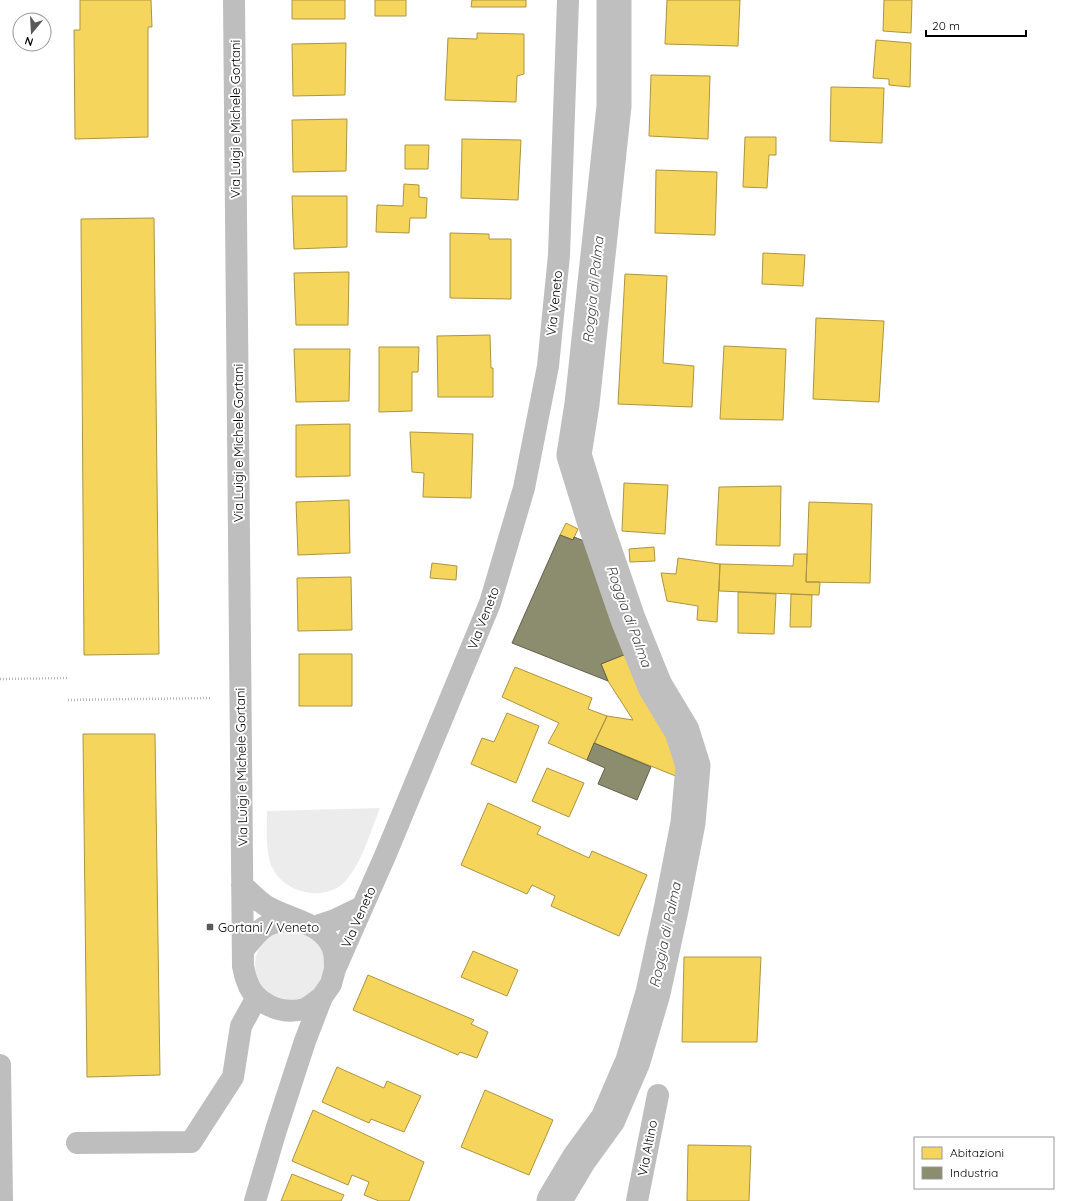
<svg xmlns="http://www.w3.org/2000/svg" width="1066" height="1201" font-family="Quicksand,sans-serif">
<rect width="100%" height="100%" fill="#fff"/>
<path fill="#ececec" d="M380 808C371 830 363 859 348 878 330 903 286 895 273 869 265 854 267 828 267 811Z
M255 965a35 35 0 1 1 70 0a35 35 0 1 1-70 0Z"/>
<path fill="#f6d55c" stroke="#ac9540" d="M80 0H151L152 27H148V137L75 139 74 30H80Z
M292 0H345V19H292Z
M375 0H406V16H375Z
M472 0H526V7H471Z
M667 0H740L738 46 665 44Z
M884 0H912L911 33 883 31Z
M477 33 524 34V74L517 76 516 102 445 100 448 38 477 39Z
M876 40 911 43 910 87 889 85V79L873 78Z
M346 43 345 95 293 96 292 44Z
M651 75 710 76 708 139 649 136Z
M831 87 884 88 882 143 830 141Z
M347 119 346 171 293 172 292 120Z
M745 137H776V155H769L767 188 743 187Z
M462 139 521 140 518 200 461 198Z
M405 145H429L428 169H405Z
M656 170 717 172 715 235 655 233Z
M404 184 419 185V197L427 198 426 218H410L409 233 376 232 377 205 403 206Z
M292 196H347V247L294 249Z
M154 218 159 654 84 655 81 219Z
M450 233 489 234V239H511V299L450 298Z
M763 253 805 255 803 286 762 284Z
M349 272 348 325H296L294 273Z
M625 274 667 276 663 363 694 366 692 407 618 404Z
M816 318 884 321 879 402 813 399Z
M490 335 491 368H493V397H438L437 336Z
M724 346 786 349 783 420 720 419Z
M379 347H419L418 372H412V411L379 412Z
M294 349H350L349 401 296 402Z
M350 424V476L296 477V425Z
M410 432 473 434 471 498 423 497 424 473 412 472Z
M624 483 668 485 665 534 622 531Z
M781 486 780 546 716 545 719 487Z
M349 500 350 553 298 555 296 502Z
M809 502 872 504 870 583 806 582Z
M566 523 578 529 573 540 560 535Z
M654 547 655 561 630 562 629 549Z
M794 554H807L806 582H820L819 595 719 591 720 564 793 566Z
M678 558 720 564 717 622 697 620 698 606 667 601 661 573 676 574Z
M432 563 457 566 456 580 430 578Z
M351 577 352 630 298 631 297 578Z
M738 592 776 594 774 634 738 633Z
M791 594 812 595 811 627H790Z
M631 652 641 678 676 740 682 757 680 771 678 777 594 743 607 716 633 720 608 681 601 664Z
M299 654H352V706H299Z
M515 667 592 698 588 709 607 716 587 760 548 743 559 723 502 697Z
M507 713 539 726 516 783 471 764 482 738 494 742Z
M83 734H155L160 1075 87 1077Z
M547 768 584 783 569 817 532 801Z
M488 803 541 827 537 834 589 858 592 851 647 875 619 936 551 906 555 896 532 885 527 894 461 865Z
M473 951 518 970 507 996 461 977Z
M684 957H761L757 1042H682Z
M368 975 474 1020 471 1024 488 1032 477 1058 460 1052 458 1055 353 1010Z
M337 1067 384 1088 387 1081 421 1096 404 1132 371 1119 369 1123 322 1102Z
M485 1090 553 1120 529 1175 461 1147Z
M313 1110 424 1162 409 1201H379L364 1195 369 1182 352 1175 348 1185 292 1161Z
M688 1145 751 1146 749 1201H687Z
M292 1174 344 1195 341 1201H281Z"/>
<path fill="#8c8c6e" stroke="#62624d" d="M560 535 573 540 574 537 592 544 631 652 601 664 608 681 512 643Z
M594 743 651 767 637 800 598 784 605 768 587 760Z"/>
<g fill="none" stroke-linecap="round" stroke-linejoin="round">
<path stroke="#bfbfbf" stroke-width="35" d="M554 1201 579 1159 608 1119 633 1061 653 993 672 905 688 823 693 766 682 731 655 686 628 619 594 520 574 455 582 404 614 106V0"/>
<path stroke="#b9b9b9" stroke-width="2.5" stroke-dasharray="1 2" stroke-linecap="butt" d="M0 679 67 678
M68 700 211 698"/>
<path stroke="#bebebe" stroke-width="22" d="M234 0 243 966C244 971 245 976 247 981 254 1004 282 1015 304 1009 310 1007 317 1001 322 997
M242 885C250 892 259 902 268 907 290 920 328 923 334 953 335 958 335 964 335 969
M314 927 335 920 362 907
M244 949C262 927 264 922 294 920
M0 1065 2 1201
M77 1143 191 1142 233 1077 241 1026 257 997
M255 1201 276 1130 305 1041 322 997 331 984 335 969 385 856 490 603 524 488 548 366 559 255 568 0
M637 1201 658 1095"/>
</g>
<rect fill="#595959" stroke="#fff" stroke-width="1.5" x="206" y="923" width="8" height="8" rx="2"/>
<g text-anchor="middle" stroke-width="4" stroke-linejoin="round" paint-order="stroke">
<g font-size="13" fill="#000" stroke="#fff">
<text transform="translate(235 119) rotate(-90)" y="5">Via Luigi e Michele Gortani</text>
<text transform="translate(554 303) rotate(-84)" y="5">Via Veneto</text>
<text transform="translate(238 443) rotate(-90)" y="5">Via Luigi e Michele Gortani</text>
<text transform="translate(483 618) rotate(-69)" y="5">Via Veneto</text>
<text transform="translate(241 767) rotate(-91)" y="5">Via Luigi e Michele Gortani</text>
<text transform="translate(358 917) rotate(-66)" y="5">Via Veneto</text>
<text transform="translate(647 1148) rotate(-79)" y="5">Via Altino</text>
</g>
<g font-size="13" fill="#000" stroke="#fff" text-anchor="start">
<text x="218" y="932">Gortani / Veneto</text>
</g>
<g font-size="14" font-style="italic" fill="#444" stroke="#fff">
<text transform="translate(593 290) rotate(-84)" y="5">Roggia di Palma</text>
<text transform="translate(629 616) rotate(70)" y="5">Roggia di Palma</text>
<text transform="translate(665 935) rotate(-78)" y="5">Roggia di Palma</text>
</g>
</g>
<rect x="914" y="1137" width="140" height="52" fill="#ffffff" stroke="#999999"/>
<rect x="922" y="1147" width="20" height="12" fill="#f6d55c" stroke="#999999"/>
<text x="950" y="1157" font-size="12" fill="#000000">Abitazioni</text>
<rect x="922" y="1167" width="20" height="12" fill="#8c8c6e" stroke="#999999"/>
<text x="950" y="1177" font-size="12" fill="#000000">Industria</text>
<g transform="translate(32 32) rotate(198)"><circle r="19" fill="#ffffff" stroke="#999999"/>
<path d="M0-3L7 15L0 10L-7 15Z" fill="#595959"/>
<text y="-6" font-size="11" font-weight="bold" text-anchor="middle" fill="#000000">N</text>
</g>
<path d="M926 30v6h100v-6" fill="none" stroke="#000000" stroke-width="2"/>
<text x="932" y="30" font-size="12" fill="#000000" stroke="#ffffff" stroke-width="3" paint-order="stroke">20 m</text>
</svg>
